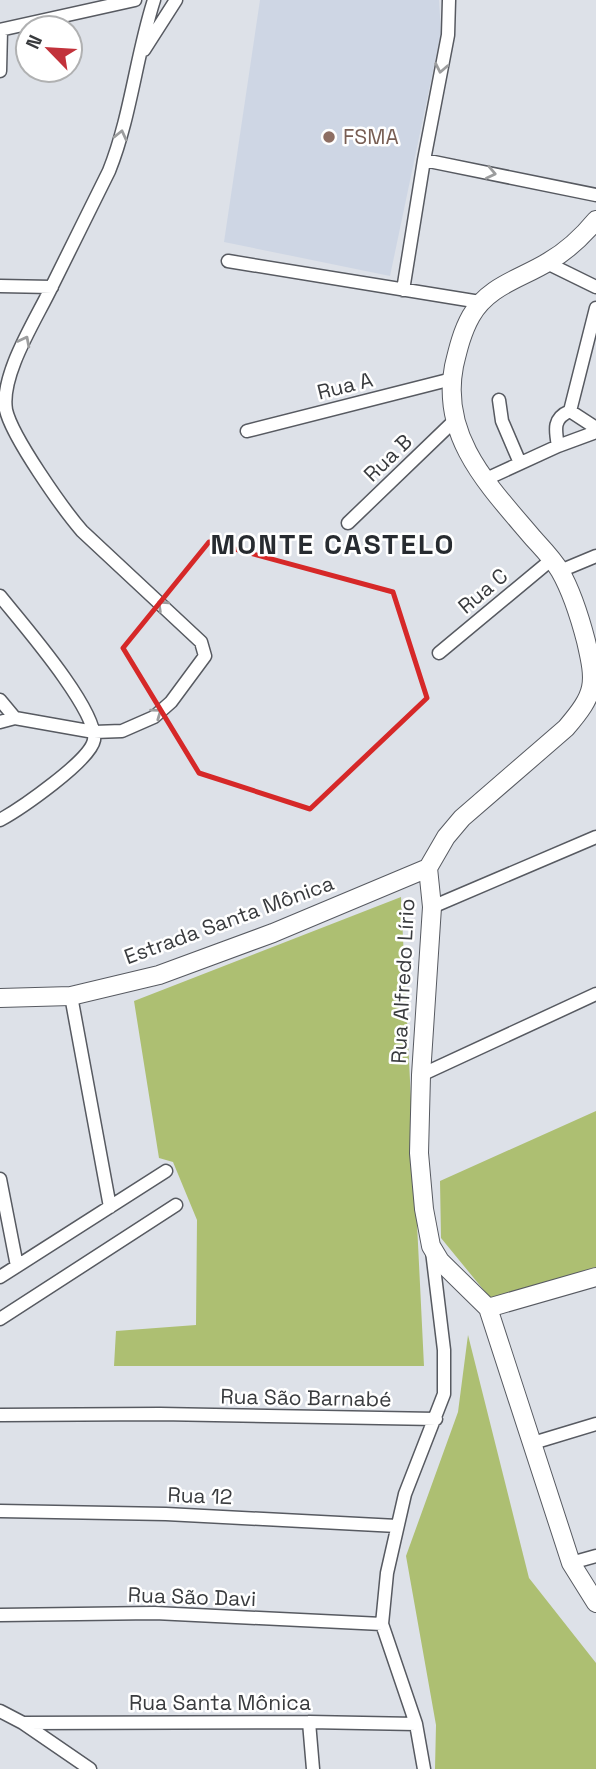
<svg xmlns="http://www.w3.org/2000/svg" width="596" height="1769" font-family="'Space Grotesk',sans-serif">
<rect width="100%" height="100%" fill="#dde1e8"/>
<path fill="#ced6e4" d="M260 0H439L441 33 390 276 224 242Z"/>
<path fill="#adbf72" d="M401 897 424 1366H114L116 1331 196 1325 197 1220 173 1162 159 1158 134 1001Z
M596 1111V1267L491 1299 441 1238 440 1181Z
M468 1335 529 1578 596 1663V1769H435L436 1725 406 1556 458 1412Z"/>
<g fill="none" stroke-linecap="round" stroke-linejoin="round">
<g stroke="#575a61" stroke-width="15">
<path id="minor" d="M0 30 135 0
M144 50 176 0
M0 71 1 30
M424 160 596 195
M228 261 480 302
M547 263 596 287
M0 286 52 287
M403 290 424 160 448 35 449 0
M499 400 502 421 520 463
M570 411 596 308
M247 431 452 379
M558 446C555 429 553 418 570 411L596 428
M484 480 558 446 596 432
M348 523 454 421
M560 571 596 556
M0 596C20 621 98 710 94 740 90 761 20 809 0 820
M439 653 551 560
M0 700 15 718
M0 722 15 718 94 732 122 731 154 717 171 702 205 656 201 642 82 531C63 509 12 437 6 410 0 374 37 318 52 286 71 248 90 209 109 171 131 116 136 56 154 0
M432 907 596 837
M71 996 110 1207
M421 1075 596 994
M0 1179 17 1266
M0 1277 166 1171
M0 1319 176 1205
M0 1415 160 1414 436 1419
M533 1443 596 1424
M0 1511 166 1514 397 1526
M571 1563 596 1556
M0 1615 155 1613 382 1624
M0 1711 23 1723 90 1769
M309 1722 313 1769
M23 1723 309 1722 416 1724
M424 1769 416 1724 382 1624 387 1573 405 1494 444 1394V1350L432 1251"/>
</g>
<g stroke="#575a61" stroke-width="20">
<path id="secondary" d="M596 220C582 237 567 251 548 262 520 279 488 286 471 316 462 332 458 349 454 366 440 438 490 487 533 538 542 548 553 559 560 571 572 592 580 618 586 641 596 684 596 693 566 728L462 818 446 837 428 868 432 907 421 1075 419 1153 424 1209 431 1246 440 1261 488 1308 571 1563 596 1603
M0 998 71 996 159 975 273 933 428 868
M488 1308 596 1277"/>
</g>
<use href="#minor" stroke="#fff" stroke-width="12"/>
<use href="#secondary" stroke="#fff" stroke-width="18"/>
</g>
<defs><path id="oneway-chevron" d="M-2-3.5L2.5 0L-2 3.5" fill="none" stroke-width="1.6" stroke-linecap="round" stroke-linejoin="round" transform="scale(1.75)"/></defs>
<g stroke="#9c9d9e">
<use href="#oneway-chevron" transform="translate(441 68) rotate(101)"/>
<use href="#oneway-chevron" transform="translate(121 135) rotate(-77)"/>
<use href="#oneway-chevron" transform="translate(491 173) rotate(12)"/>
<use href="#oneway-chevron" transform="translate(25 341) rotate(-63)"/>
<use href="#oneway-chevron" transform="translate(162 605) rotate(-137)"/>
<use href="#oneway-chevron" transform="translate(157 713) rotate(-36)"/>
</g>
<path fill="none" stroke="#d62828" stroke-width="5" stroke-linejoin="round" d="M209 542 393 592 427 698 310 809 199 773 123 648Z"/>
<circle fill="#8d6e63" stroke="#fff" stroke-width="2.5" cx="329" cy="137" r="7"/>
<g text-anchor="middle" stroke-width="5" stroke-linejoin="round" paint-order="stroke">
<g font-size="21" fill="#785e54" stroke="#fff" text-anchor="start">
<text x="343" y="144">FSMA</text>
</g>
<g font-size="21" fill="#393b3e" stroke="#fff">
<text transform="translate(345 386) rotate(-14)" y="7">Rua A</text>
<text transform="translate(388 458) rotate(-44)" y="7">Rua B</text>
<text transform="translate(483 591) rotate(-40)" y="7">Rua C</text>
<text transform="translate(229 920) rotate(-20)" y="7">Estrada Santa Mônica</text>
<text transform="translate(403 981) rotate(-87)" y="7">Rua Alfredo Lírio</text>
<text transform="translate(306 1398) rotate(1)" y="7">Rua São Barnabé</text>
<text transform="translate(200 1496) rotate(2)" y="7">Rua 12</text>
<text transform="translate(192 1597) rotate(2)" y="7">Rua São Davi</text>
<text x="220" y="1710">Rua Santa Mônica</text>
</g>
<g font-size="28" font-weight="bold" letter-spacing="2" fill="#272b30" stroke="#fff">
<text x="333" y="554">MONTE CASTELO</text>
</g>
</g>
<g transform="translate(49 49) rotate(295)"><circle r="33" fill="#ffffff" stroke="#b0b1b2" stroke-width="2"/>
<path d="M0-5L12 26L0 18L-12 26Z" fill="#c2323b"/>
<text y="-10" font-size="19" font-weight="bold" text-anchor="middle" fill="#393b3e">N</text>
</g>
</svg>
